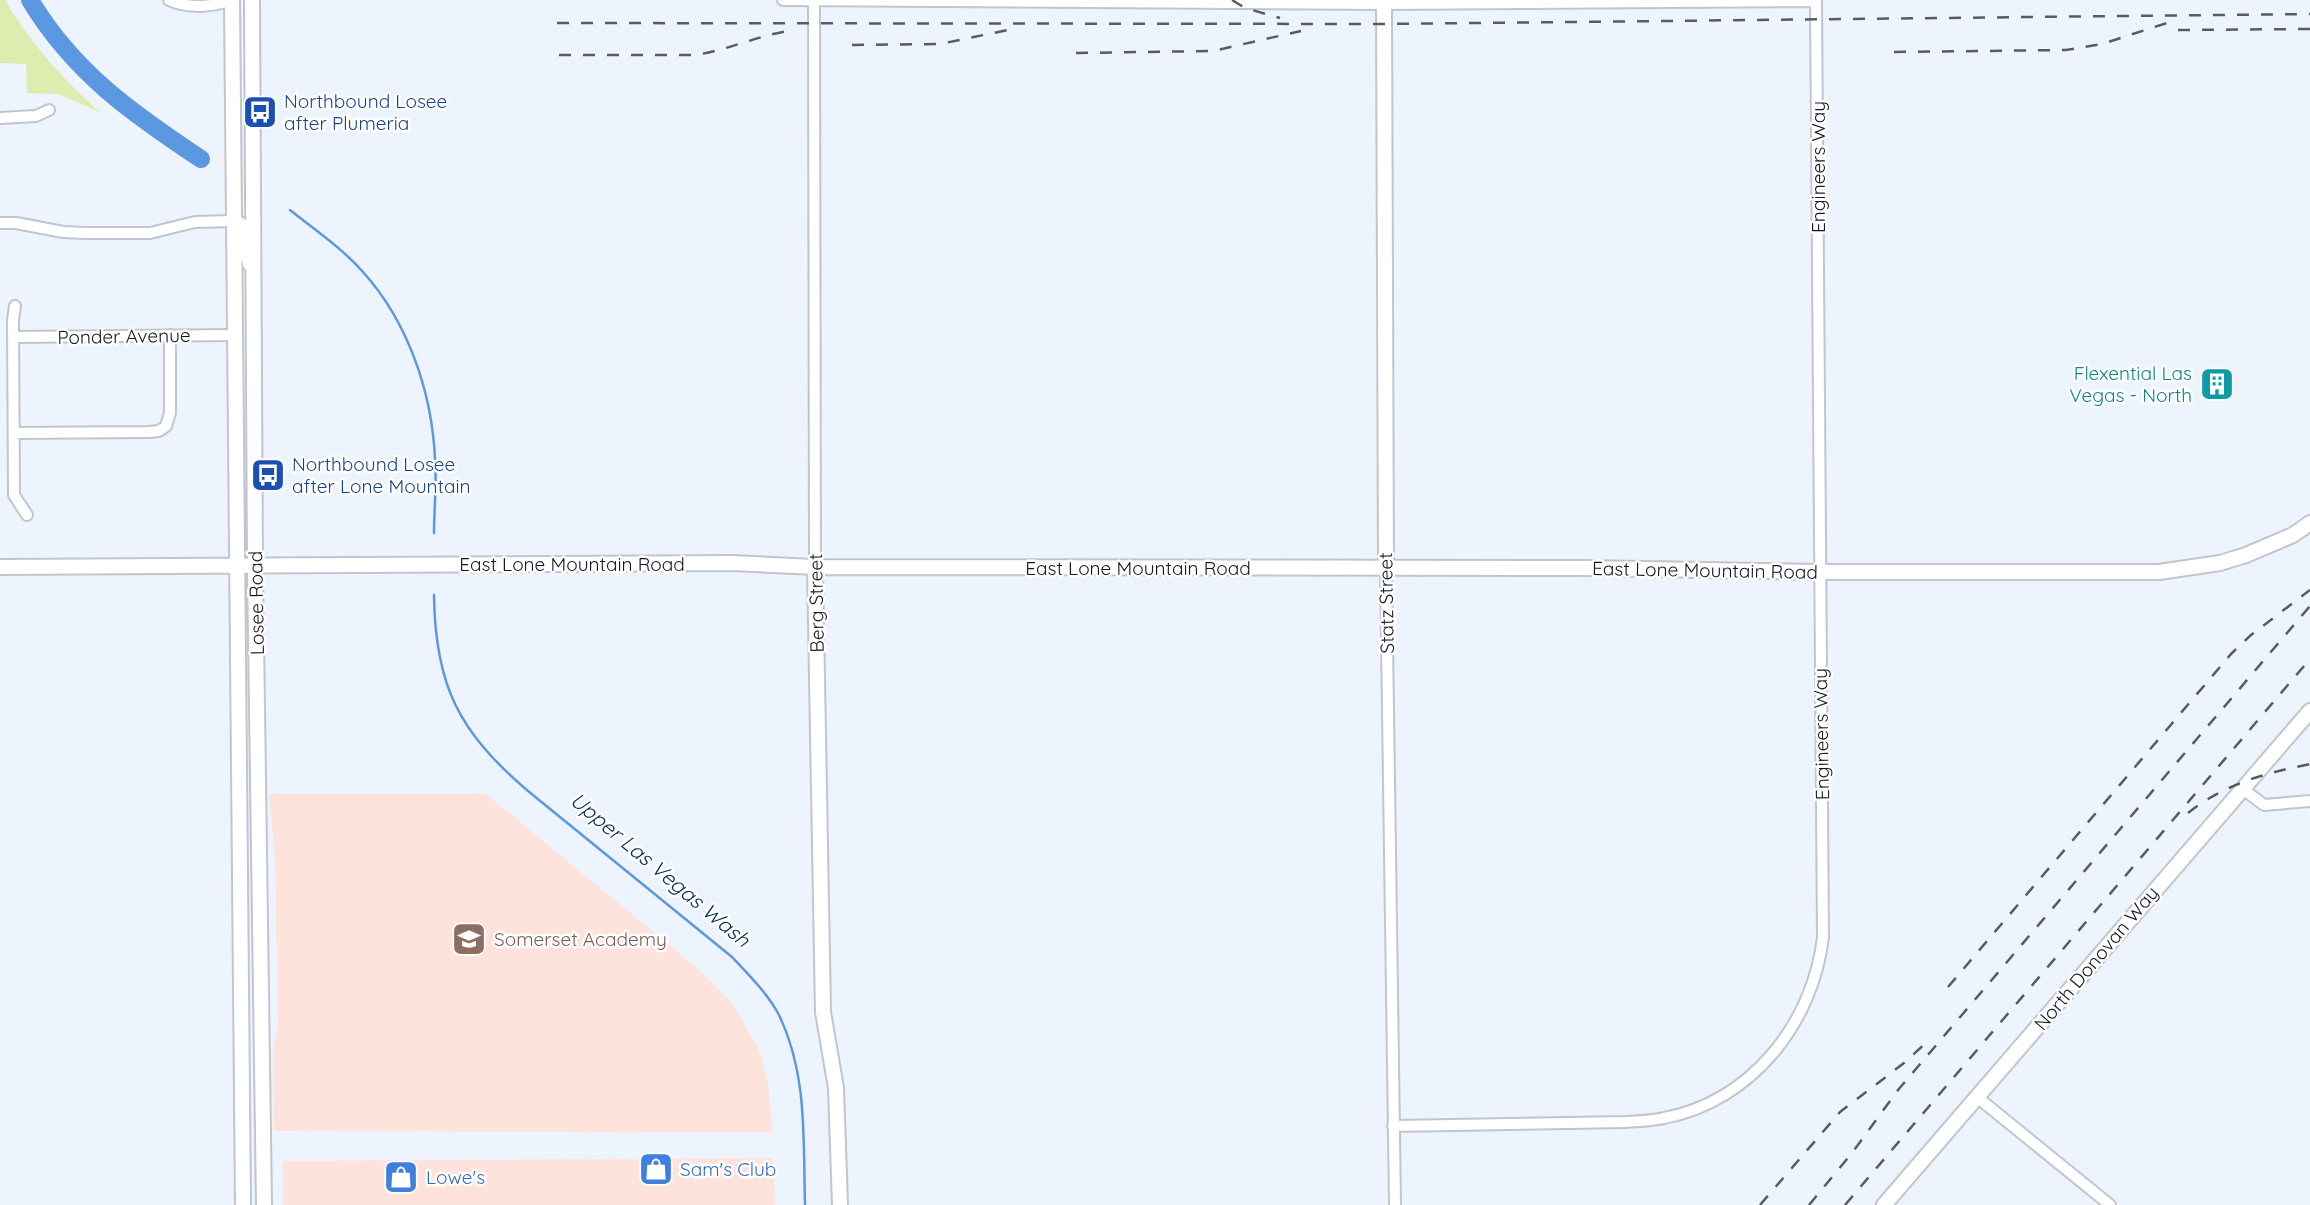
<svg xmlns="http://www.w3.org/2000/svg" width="2310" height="1205" font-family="Quicksand,sans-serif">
<rect width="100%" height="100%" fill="#eef4fe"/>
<path fill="#fde3dc" d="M269 794H486L696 967 733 1004 760 1052 768 1084 773 1132 274 1131 273 1054 278 1024 275 856Z
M773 1158 775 1205H283V1161Z"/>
<path fill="#dfecaf" d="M0 0H5C31 44 63 80 101 113L58 94 27 93 26 64 0 63Z"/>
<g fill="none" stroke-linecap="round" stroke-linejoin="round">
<path stroke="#5c97e1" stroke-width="2.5" d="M290 210C315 230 342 248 363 272 408 322 432 392 435 459 437 483 434 509 434 533
M434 595C435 686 459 732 528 791L732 957C748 974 768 994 779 1015 808 1075 803 1141 805 1205"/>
<path stroke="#5c97e1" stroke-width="18" d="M30 0C73 72 133 114 201 159"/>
<g stroke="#c0c5ce" stroke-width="14">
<path id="street" d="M169 0C188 9 212 7 232 0
M783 0 1384 4 1816 1 1823 937C1813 1023 1752 1101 1664 1118 1652 1121 1639 1121 1626 1122L1393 1126
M814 0 815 567
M0 118 36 116 49 110
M0 223H16L63 232 85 233H150L195 222 234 221
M15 306 13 320 14 495 27 515
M13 337 235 335
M14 433 149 432 159 431 166 426 170 413V335
M1386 569 1395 1205
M2243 789 2264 805 2310 801
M1977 1097 2110 1205"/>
</g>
<g stroke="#c0c5ce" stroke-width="18">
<path id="secondary" d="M232 0 243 1205
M252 0 255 566 264 1205
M1384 0 1386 569
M234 221 244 227 245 247 250 264
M0 567 732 563 815 567 1585 568 1819 572H2159L2220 563 2246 555 2293 535 2310 523
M815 567 823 1012 836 1088 840 1205
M1884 1205 2310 711"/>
</g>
<use href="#street" stroke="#fff" stroke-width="10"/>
<use href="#secondary" stroke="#fff" stroke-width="14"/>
<path stroke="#595b61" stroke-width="2.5" stroke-dasharray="12 12" stroke-linecap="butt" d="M1232 0 1245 8 1280 18
M557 23 1385 24 2310 14
M2178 30 2310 29
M852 45 940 44 1008 30
M1894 52 2066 50 2102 44 2173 21
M1076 53 1213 51 1301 31
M559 55H695C729 50 761 34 795 30
M2188 813C2224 784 2266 773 2310 764
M1948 987 2231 654 2251 635 2310 590
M1760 1205 1840 1112 1904 1063 1928 1041
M1809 1205 1852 1153 1898 1090 2310 606
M1845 1205 2310 659"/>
</g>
<defs>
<g id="bus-square" transform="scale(1.75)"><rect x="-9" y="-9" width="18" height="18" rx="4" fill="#1a4fb4" stroke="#fff"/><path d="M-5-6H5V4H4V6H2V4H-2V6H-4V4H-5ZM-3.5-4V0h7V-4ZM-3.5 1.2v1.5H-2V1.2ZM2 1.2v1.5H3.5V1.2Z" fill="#fff"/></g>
<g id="building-square" transform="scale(1.75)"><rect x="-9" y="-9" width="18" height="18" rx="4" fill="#0f9aa8" stroke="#fff"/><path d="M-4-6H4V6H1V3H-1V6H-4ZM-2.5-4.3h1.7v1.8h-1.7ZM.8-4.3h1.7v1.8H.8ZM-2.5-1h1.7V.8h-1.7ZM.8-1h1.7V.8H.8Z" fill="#fff"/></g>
<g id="school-square" transform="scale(1.75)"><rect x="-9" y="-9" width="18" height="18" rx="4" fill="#8d6e63" stroke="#fff"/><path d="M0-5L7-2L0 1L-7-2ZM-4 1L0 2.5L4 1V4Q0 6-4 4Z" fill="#fff"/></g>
<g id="shop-square" transform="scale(1.75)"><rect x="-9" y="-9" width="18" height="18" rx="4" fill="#3f7fe0" stroke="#fff"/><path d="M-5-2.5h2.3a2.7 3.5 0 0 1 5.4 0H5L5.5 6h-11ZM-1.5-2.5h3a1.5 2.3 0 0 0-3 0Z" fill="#fff"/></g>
</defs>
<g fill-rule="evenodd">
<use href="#bus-square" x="260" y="112"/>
<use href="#building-square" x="2217" y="384"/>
<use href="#bus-square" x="268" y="475"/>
<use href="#school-square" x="469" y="939"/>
<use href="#shop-square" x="656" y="1169"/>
<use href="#shop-square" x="401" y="1177"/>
</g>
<g text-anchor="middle" stroke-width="5" stroke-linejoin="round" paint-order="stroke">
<g font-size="19" fill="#164399" stroke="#fff" text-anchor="start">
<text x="284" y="108">Northbound Losee<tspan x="284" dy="22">after Plumeria</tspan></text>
<text x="292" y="471">Northbound Losee<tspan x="292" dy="22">after Lone Mountain</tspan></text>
</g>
<g font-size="19" fill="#17181c" stroke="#fff">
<text transform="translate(1818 167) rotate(-90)" y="7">Engineers Way</text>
<text transform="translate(124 336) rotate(-1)" y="7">Ponder Avenue</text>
<text x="572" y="571">East Lone Mountain Road</text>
<text x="1138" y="575">East Lone Mountain Road</text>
<text transform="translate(1705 570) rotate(1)" y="7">East Lone Mountain Road</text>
<text transform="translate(256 603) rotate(-91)" y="7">Losee Road</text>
<text transform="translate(816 603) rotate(-91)" y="7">Berg Street</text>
<text transform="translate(1386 603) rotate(-91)" y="7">Statz Street</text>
<text transform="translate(1821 734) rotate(-91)" y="7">Engineers Way</text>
<text transform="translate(2096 958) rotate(-50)" y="7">North Donovan Way</text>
</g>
<g font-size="19" fill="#0d838f" stroke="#fff" text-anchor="end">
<text x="2192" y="380">Flexential Las<tspan x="2192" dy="22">Vegas - North</tspan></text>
</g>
<g font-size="19" fill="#785e54" stroke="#fff" text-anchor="start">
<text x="494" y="946">Somerset Academy</text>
</g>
<g font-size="19" fill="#366cbe" stroke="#fff" text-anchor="start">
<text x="680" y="1176">Sam's Club</text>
<text x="426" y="1184">Lowe's</text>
</g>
<g font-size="21" font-style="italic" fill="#032d5b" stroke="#fff">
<text transform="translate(660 870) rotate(40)" y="7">Upper Las Vegas Wash</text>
</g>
</g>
</svg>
